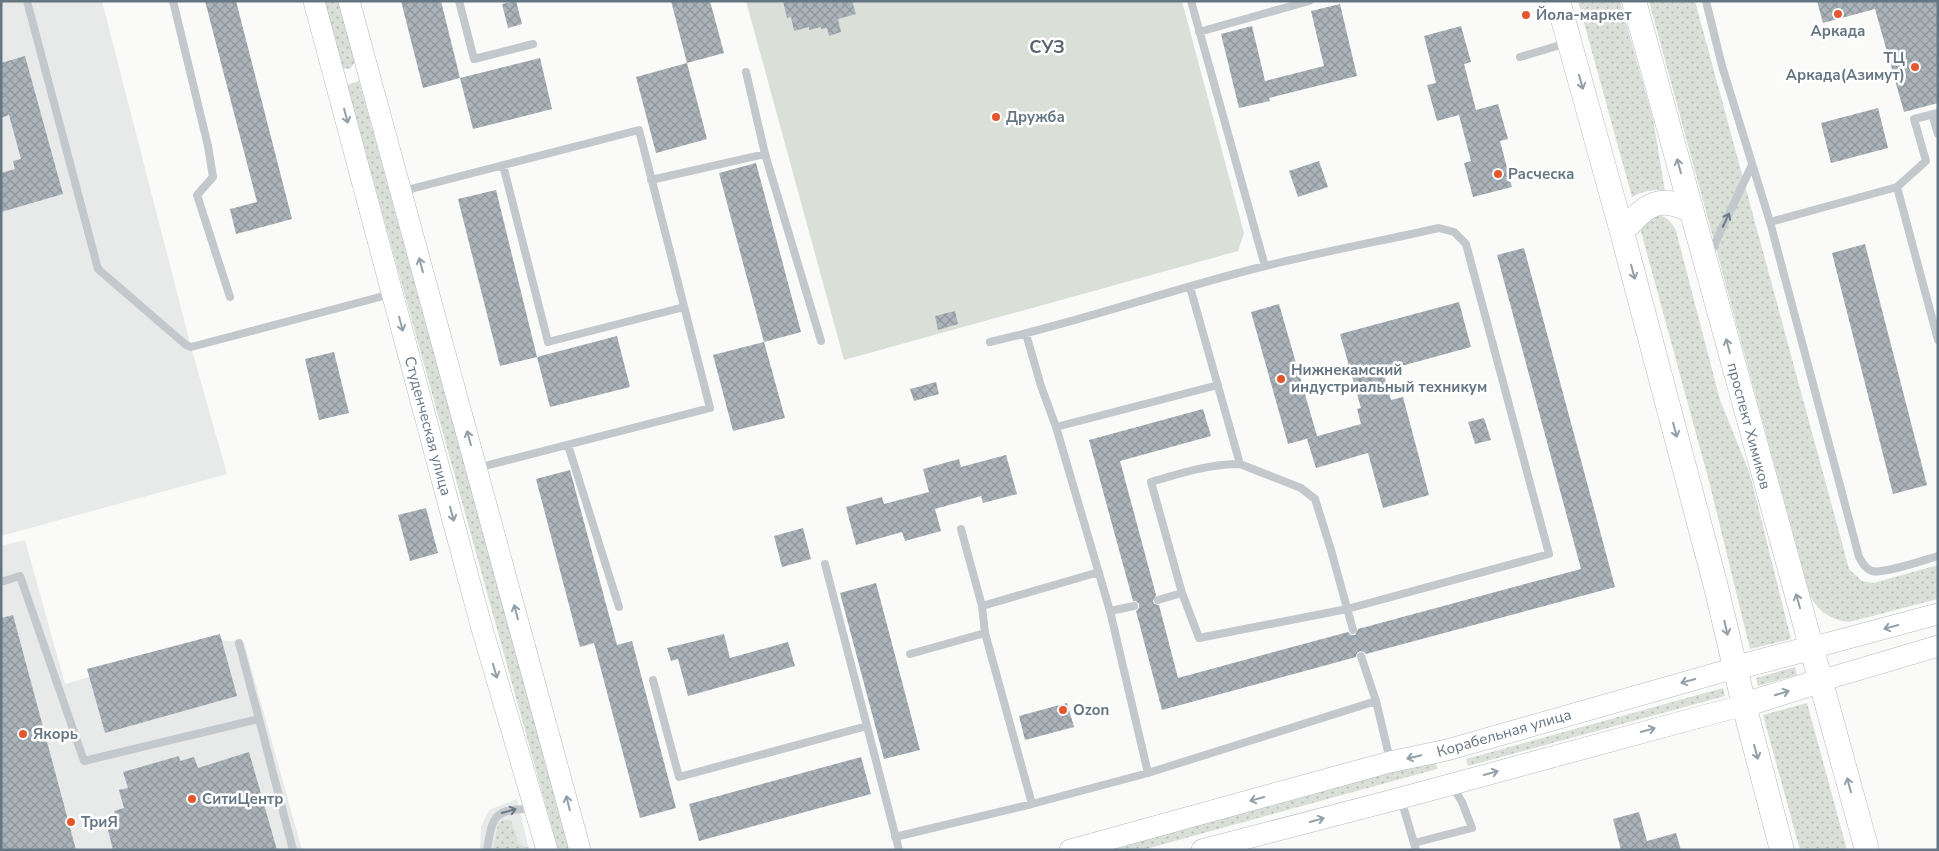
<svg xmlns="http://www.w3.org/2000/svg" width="1939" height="851" font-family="'Nunito Sans',sans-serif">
<defs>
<pattern id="grass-dots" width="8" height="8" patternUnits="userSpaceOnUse" patternTransform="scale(1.25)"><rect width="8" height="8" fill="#dadfd7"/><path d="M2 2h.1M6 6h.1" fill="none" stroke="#b4b9b4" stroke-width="1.8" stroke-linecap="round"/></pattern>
<pattern id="building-cross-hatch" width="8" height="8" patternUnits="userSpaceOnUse" patternTransform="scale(1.25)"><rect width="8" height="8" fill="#aab3b9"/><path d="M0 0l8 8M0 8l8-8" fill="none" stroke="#8e969c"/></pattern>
</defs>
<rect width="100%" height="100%" fill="#fafaf8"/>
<path fill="#e8e9e9" d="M1 1H102L191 347 227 474 1 536Z
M25 540 65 684 214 640 244 642 302 850H1V546Z
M517 799 529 850H480L481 827 489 810Z"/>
<path fill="url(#grass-dots)" d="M323 1H338L355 62 350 69 342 68Z
M1578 1H1620L1653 119 1665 191C1652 189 1643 191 1632 197Z
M1649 1H1695L1849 569 1862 581 1873 583 1938 565V599L1849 622C1831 620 1819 612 1810 596Z
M359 81 571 850H558L347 85Z
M1656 214C1667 217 1671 221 1676 231L1720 400 1750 474 1791 639 1750 649 1710 485 1639 224Z
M1795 667 1797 675 1758 686 1756 678Z
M1723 688 1725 696 1468 766 1466 759Z
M1807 703 1847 850H1800L1763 715Z
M1435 760 1437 769 1142 850H1108Z
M502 820H511L519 844 529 848V850H493L498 824Z"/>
<path fill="#dadfd7" d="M746 1H1182L1244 233 1238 251 844 360Z"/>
<path fill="url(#building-cross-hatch)" d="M205 1H236L292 219 236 234 230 209 257 202Z
M401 1H441L460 78 423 88Z
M516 1 522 24 508 28 502 4Z
M671 1H710L724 53 687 63Z
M783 1H852L856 14 838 19 841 32 829 36 827 28 821 29V27L809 30V27L794 31 791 17 787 18Z
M1817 1H1938V103L1904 112 1875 9 1823 23Z
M1340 4 1357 76 1269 98 1270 101 1239 108 1221 34 1252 26 1265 81 1324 66 1311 11Z
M1461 26 1471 62 1464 64 1476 110 1498 104 1508 139 1500 141 1512 187 1473 197 1464 163 1471 161 1459 115 1437 121 1427 85 1436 83 1424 36Z
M25 56 63 194 1 212V173L15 169 13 161 21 159 9 115 1 118V63Z
M540 58 552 109 473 129 460 78Z
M687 63 707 139 656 153 636 77Z
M1878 108 1888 148 1831 163 1821 123Z
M1319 161 1328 187 1298 197 1289 171Z
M756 163 801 332 764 342 719 173Z
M496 190 537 357 500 366 458 199Z
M1865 244 1927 485 1893 494 1832 253Z
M1524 248 1615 587 1366 654 1364 652 1360 651 1357 653 1356 657 1162 710 1136 611 1139 608V604L1136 601H1133L1089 440 1203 409 1211 436 1120 461 1156 595 1153 601 1154 604 1159 605 1178 678 1348 632 1351 635H1355L1358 629 1581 569 1497 255Z
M1459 302 1471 347 1383 371 1391 400 1403 397 1429 495 1383 508 1368 453 1316 468 1307 439 1361 424 1357 409 1361 408 1340 334Z
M1279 304 1317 436 1288 444 1251 312Z
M955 311 958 324 938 330 935 316Z
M617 336 630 387 550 407 537 357Z
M764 342 785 418 733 431 713 355Z
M334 352 349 413 319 420 305 359Z
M936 382 939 394 914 401 910 389Z
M1484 418 1491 440 1475 444 1468 422Z
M1006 455 1017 494 983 503 981 496 935 509 941 531 905 541 902 532 856 545 846 507 882 497 884 504 929 492 923 469 959 459 961 467Z
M570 470 617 645 632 641 676 808 640 818 594 643 580 647 536 479Z
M426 508 438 553 410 561 398 515Z
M803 528 811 559 782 567 774 536Z
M876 583 920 750 884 759 840 593Z
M13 615 76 850H1V618Z
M220 634 237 696 105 733 87 669Z
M724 634 730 658 788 642 795 666 688 696 678 659 671 661 667 648Z
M1067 703 1074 727 1025 740 1019 716Z
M249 752 277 850H113L107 826 117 823 114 811 124 808 119 790 128 788 123 772 179 756 180 761 194 757 198 768Z
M861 757 871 794 699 841 689 804Z
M1639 812 1647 841 1676 833 1681 850H1621L1613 819Z"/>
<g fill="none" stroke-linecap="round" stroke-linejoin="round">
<g stroke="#b3babf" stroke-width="22">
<path id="secondary" d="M314 1 481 625 547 850
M349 1 580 850
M1811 648 1938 614
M1820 681 1938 646
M1070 850 1390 762 1447 750 1735 668
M1202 850 1401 798 1744 705"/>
</g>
<g stroke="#b5babe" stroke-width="25">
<path id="primary" d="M1558 1 1622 232 1716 587 1744 705 1782 850
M1634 1 1867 850
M1622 232C1644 208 1657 192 1691 211
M1735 668 1811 648
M1744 705 1820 681"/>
</g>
<path stroke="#c3c8cc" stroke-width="8" d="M27 1 98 269 186 345 191 347 391 294
M173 1 208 146 213 177 197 195 230 297
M459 1 474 59 533 44
M1191 1 1265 266
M1706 1 1722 66 1770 222 1859 557C1862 562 1865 569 1872 571 1884 574 1924 560 1938 556
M1199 32 1309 1
M1520 57 1567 43
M746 72 765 154 821 341
M1932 114 1938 134
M503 165 548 342 684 307
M651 180 765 154
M1897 187 1926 161 1914 119 1938 113
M403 191 639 130 710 408 477 468
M1770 222 1897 187 1938 340
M1709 256 1752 165
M1026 334 1041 386 1056 427 1110 611 1148 773
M990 342C1083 321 1172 289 1265 266 1322 252 1381 241 1439 228L1454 232 1466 244 1549 554 1347 609 1199 638 1182 593 1151 482C1181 473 1209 464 1240 464L1190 287
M1056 427 1218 385
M568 445 619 607
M1240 464 1301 488 1315 499 1331 550 1353 630
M825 564 867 726
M1 582 20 576 84 761 259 719 293 850
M1158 600 1182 593
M982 606 1099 572
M1110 611 1134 606
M985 633 1032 804
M239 643 259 719
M910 654 985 633 982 606 961 529
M1361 656 1376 701 1390 760
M653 680 679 777 867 726 899 850
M1401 799 1416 850
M895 837 1032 804 1148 773 1376 701
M1414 843 1472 828 1462 802 1452 786
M487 850C492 819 493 809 527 809L530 813"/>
<use href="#secondary" stroke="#fff" stroke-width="21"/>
<use href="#primary" stroke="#fff" stroke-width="24"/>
</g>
<defs><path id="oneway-shaft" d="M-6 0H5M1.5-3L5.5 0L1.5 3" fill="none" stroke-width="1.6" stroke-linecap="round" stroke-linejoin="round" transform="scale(1.25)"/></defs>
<g stroke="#939fa8">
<use href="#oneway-shaft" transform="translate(1581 82) rotate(74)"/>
<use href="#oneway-shaft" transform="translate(346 116) rotate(75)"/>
<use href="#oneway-shaft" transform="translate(1679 166) rotate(-105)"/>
<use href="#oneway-shaft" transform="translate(421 265) rotate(-105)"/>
<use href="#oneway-shaft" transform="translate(1633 272) rotate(75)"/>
<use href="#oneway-shaft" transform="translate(401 324) rotate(75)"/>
<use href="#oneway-shaft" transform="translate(1728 346) rotate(-105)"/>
<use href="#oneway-shaft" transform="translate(1675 430) rotate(75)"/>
<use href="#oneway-shaft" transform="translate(469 438) rotate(-105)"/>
<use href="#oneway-shaft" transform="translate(452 514) rotate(75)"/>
<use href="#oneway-shaft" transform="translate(1798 601) rotate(-106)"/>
<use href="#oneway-shaft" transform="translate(516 612) rotate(-105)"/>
<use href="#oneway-shaft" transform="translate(1891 627) rotate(165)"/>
<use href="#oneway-shaft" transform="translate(1726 628) rotate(77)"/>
<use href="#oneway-shaft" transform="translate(495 671) rotate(74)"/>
<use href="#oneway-shaft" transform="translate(1688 681) rotate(165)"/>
<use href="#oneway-shaft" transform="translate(1782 693) rotate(-17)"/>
<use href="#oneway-shaft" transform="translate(1648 730) rotate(-15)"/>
<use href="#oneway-shaft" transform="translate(1756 752) rotate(75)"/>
<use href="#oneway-shaft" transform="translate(1414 757) rotate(167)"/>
<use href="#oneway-shaft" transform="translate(1491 773) rotate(-15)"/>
<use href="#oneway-shaft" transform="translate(1849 785) rotate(-105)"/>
<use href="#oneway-shaft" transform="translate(1257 799) rotate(165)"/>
<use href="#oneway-shaft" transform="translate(568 803) rotate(-104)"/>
<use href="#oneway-shaft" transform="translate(1317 820) rotate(-15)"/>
</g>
<g stroke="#6a7a87">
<use href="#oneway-shaft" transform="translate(1726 220) rotate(-65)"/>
<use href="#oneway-shaft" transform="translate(509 811) rotate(-16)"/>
</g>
<g fill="#e4572e" stroke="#fff" stroke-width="2">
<circle cx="1838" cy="14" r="5"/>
<circle cx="1526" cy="15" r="5"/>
<circle cx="1915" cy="67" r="5"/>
<circle cx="996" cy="117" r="5"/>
<circle cx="1498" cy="174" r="5"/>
<circle cx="1281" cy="379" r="5"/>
<circle cx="1063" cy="710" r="5"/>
<circle cx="23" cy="734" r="5"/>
<circle cx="192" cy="799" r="5"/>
<circle cx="71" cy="822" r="5"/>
</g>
<g text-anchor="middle" stroke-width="5" stroke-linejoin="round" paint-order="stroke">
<g font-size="15" font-weight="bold" fill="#657683" stroke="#fff" text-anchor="start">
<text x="1536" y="20">Йола-маркет</text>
<text x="1838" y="36" text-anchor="middle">Аркада</text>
<text x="1905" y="63" text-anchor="end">ТЦ<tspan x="1905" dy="17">Аркада(Азимут)</tspan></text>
<text x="1006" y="122">Дружба</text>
<text x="1508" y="179">Расческа</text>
<text x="1291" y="375">Нижнекамский<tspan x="1291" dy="17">индустриальный техникум</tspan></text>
<text x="1073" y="715">Ozon</text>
<text x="33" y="739">Якорь</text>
<text x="202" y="804">СитиЦентр</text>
<text x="81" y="827">ТриЯ</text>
</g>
<g font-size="15" fill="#657683" stroke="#fff">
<text transform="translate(428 426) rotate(75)" y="5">Студенческая улица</text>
<text transform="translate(1749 426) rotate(75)" y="5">проспект Химиков</text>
<text transform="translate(1504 733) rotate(-16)" y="5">Корабельная улица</text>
</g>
<g font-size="18" font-weight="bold" fill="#57646e" stroke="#fff">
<text x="1047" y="53">СУЗ</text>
</g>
</g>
<rect width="1939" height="851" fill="none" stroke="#657683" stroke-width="5"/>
</svg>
